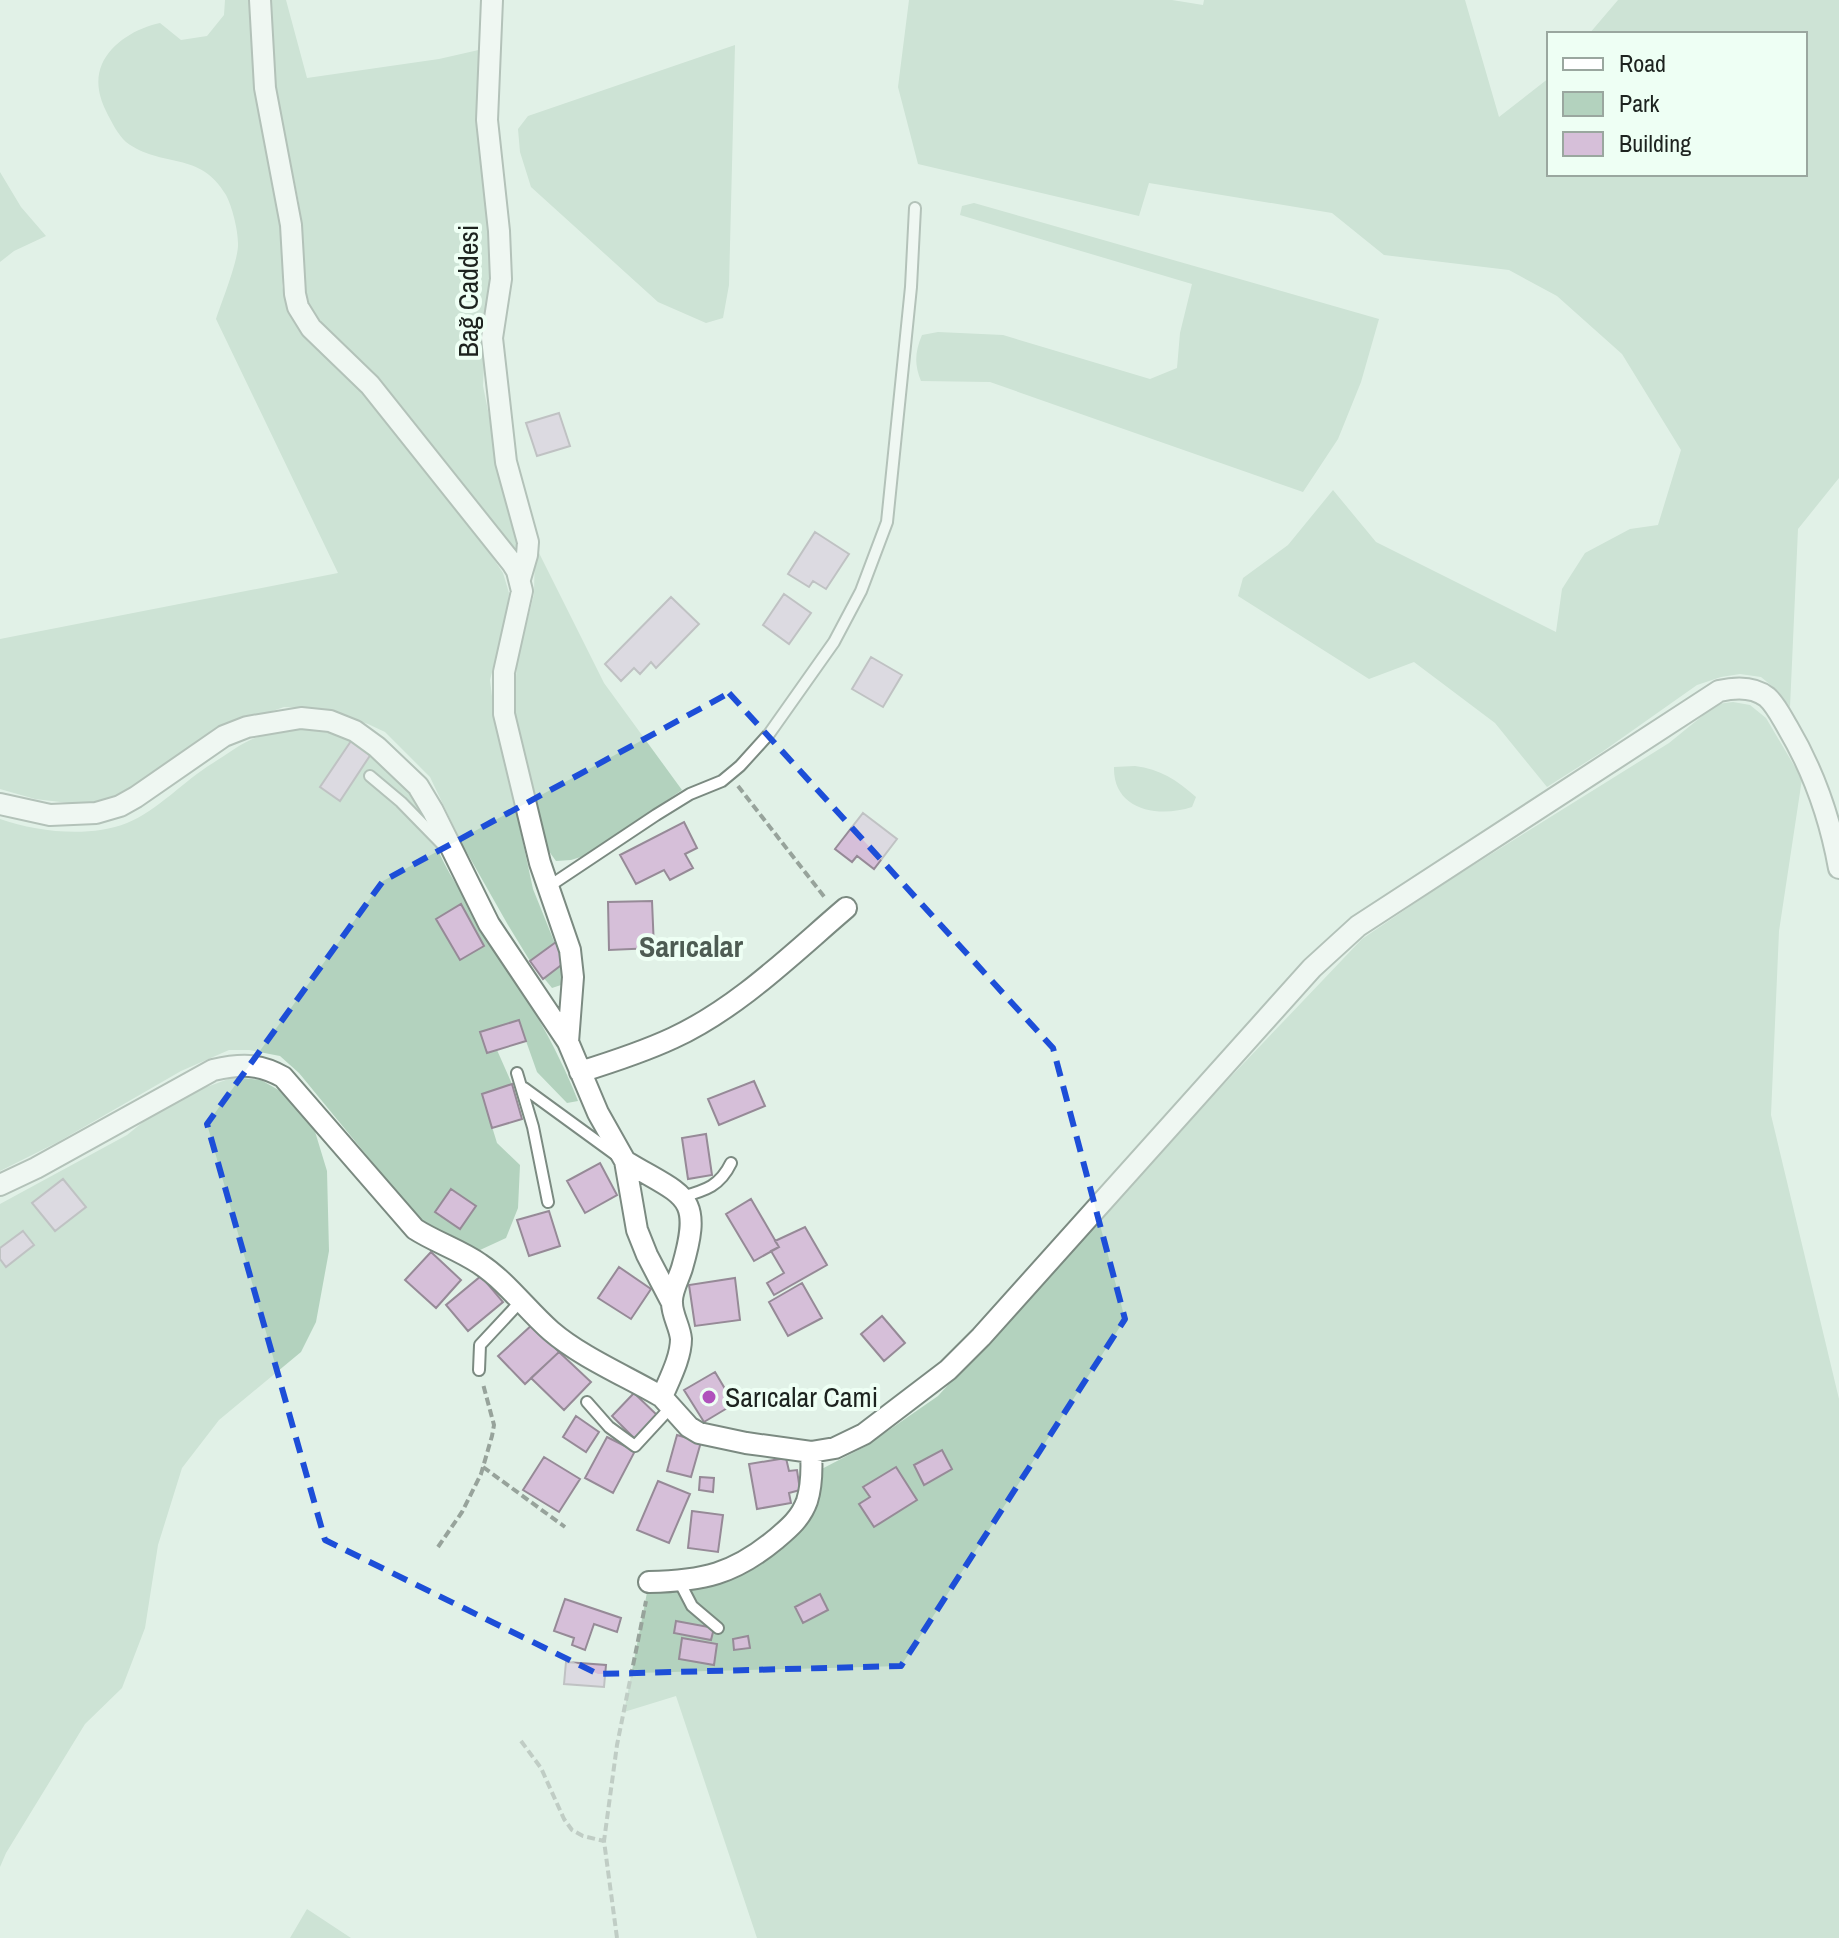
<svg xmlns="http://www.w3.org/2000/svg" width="1839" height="1938" font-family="'Archivo Narrow',sans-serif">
<rect width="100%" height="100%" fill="#e1f1e7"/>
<path fill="#b3d2be" d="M225 0H252L251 43 256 92 265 149 281 217 285 253 282 286 289 314 366 395 483 543 503 573 509 593 507 614 490 680 493 705 533 889 566 971 561 985 552 988 530 961 508 925 462 844 430 777 385 732 368 724 321 709 284 707 233 725 124 795 100 803H69L35 799 0 789V639L338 573 216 319C222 301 239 259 238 243 238 230 232 206 226 195 200 150 162 169 126 142 118 135 111 121 106 111 99 97 95 80 102 64 112 42 137 28 160 23L181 40 207 36 224 15Z
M268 0H286L307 78 439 59 483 49 496 249 485 344 483 386 500 470 518 527 519 550 513 551 306 307 301 284 299 203 280 114 273 69Z
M909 0H1172L1203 5 1204 0H1465L1499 117 1549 78V174H1805V34H1589L1618 0H1839V478L1798 529 1790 707 1778 691 1761 677 1740 674 1721 677 1697 685 1602 752 1547 787 1495 723 1414 662 1369 679 1238 596 1243 578 1288 545 1333 490 1376 542 1556 632 1562 589 1585 553 1630 529 1658 525 1681 450 1622 354 1557 296 1509 270 1384 255 1332 213 1149 183 1139 216 918 164 898 87Z
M735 45 729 285 723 318 706 323 658 302 531 187 520 152 518 129 528 116Z
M0 172 21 207 46 236 14 251 0 262Z
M974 203 1379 319 1361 382 1338 439 1303 492 990 382 921 381C914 364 915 352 922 335L938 332 1003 335 1150 379 1177 368 1180 333 1192 284 960 215 962 206Z
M535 545 604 683 682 790 587 855 571 860 556 861 548 850 520 748 514 710 517 662 534 594Z
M1733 702 1750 705 1766 718 1802 779 1779 931 1771 1115 1839 1399V1938H757L676 1696 624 1712 649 1582 695 1579 792 1525 812 1474 866 1446 938 1396 1163 1148 1362 939 1440 886 1669 743 1717 704Z
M322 727C351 739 387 761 405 787 424 813 434 846 450 874 494 948 547 1021 578 1101L567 1103 537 1072 526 1041 480 1032 487 1053 497 1050 512 1084 482 1094 497 1143 520 1165 518 1208 506 1238 480 1250 457 1242 419 1219 299 1073 280 1056 249 1050H229L181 1071 58 1142 0 1171V819C38 832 89 838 127 823 157 811 185 780 213 763 226 755 241 743 255 738 277 731 300 729 322 727Z
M1135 766C1160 769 1177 780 1196 797L1192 807C1158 818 1113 810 1114 767Z
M234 1077 261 1080 282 1092 313 1125 327 1171 329 1251 316 1322 301 1352 219 1420 182 1468 158 1545 145 1628 122 1688 85 1724 6 1853 0 1867V1204L127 1135 153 1114 204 1088Z
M307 1909 351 1938H290Z"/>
<path fill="#d6bfd9" stroke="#968a97" stroke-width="2" d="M559 413 570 446 537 456 526 423Z
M815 532 849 554 826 589 813 581 809 587 788 574Z
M784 594 811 613 789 644 763 625Z
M671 597 699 624 656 668 651 662 640 674 634 668 621 681 605 664Z
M871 657 902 675 883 707 852 689Z
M351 741 371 754 340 801 320 787Z
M863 813 897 839 874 869 857 856 852 862 835 849Z
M684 822 697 848 685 854 693 868 670 880 664 870 636 884 620 855Z
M652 901 654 948 609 950 608 902Z
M461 904 484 946 460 960 436 919Z
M556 942 564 963 543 979 530 961Z
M519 1020 526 1041 487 1053 480 1032Z
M754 1081 765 1106 719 1125 708 1099Z
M512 1084 522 1119 492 1128 482 1094Z
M706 1134 712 1175 688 1179 682 1138Z
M600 1163 617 1195 585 1213 567 1181Z
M63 1179 86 1207 55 1231 32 1203Z
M451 1189 476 1206 460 1229 435 1212Z
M751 1199 779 1247 754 1261 726 1214Z
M549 1211 560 1246 529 1256 517 1220Z
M805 1227 827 1265 774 1295 767 1283 784 1273 771 1251 779 1247 775 1241Z
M23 1231 34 1245 6 1267 0 1259V1248Z
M431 1252 461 1280 436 1308 405 1280Z
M619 1267 651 1289 631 1319 598 1298Z
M481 1276 503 1302 468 1331 446 1305Z
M735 1278 740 1320 695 1326 689 1285Z
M802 1283 822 1318 788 1336 769 1302Z
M882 1316 905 1343 884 1361 861 1334Z
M533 1324 559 1352 525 1384 498 1356Z
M559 1352 591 1382 564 1410 531 1378Z
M715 1372 734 1404 704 1422 684 1390Z
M634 1393 657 1415 635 1439 612 1416Z
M576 1416 599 1432 586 1452 563 1437Z
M677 1435 701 1442 691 1477 667 1471Z
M607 1437 635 1451 613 1493 585 1478Z
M942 1450 952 1469 924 1485 914 1465Z
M544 1457 580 1479 559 1512 523 1490Z
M786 1458 789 1471 797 1470 800 1490 789 1493 791 1503 757 1509 749 1464Z
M896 1467 917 1500 874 1527 859 1504 870 1497 863 1487Z
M700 1477 714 1478 713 1492 699 1490Z
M658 1481 690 1494 669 1543 637 1530Z
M692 1511 723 1515 718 1552 688 1548Z
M820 1594 828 1610 803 1623 795 1607Z
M565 1599 621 1618 617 1632 594 1624 585 1650 572 1645 574 1638 554 1631Z
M676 1621 714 1628 711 1640 674 1633Z
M748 1636 750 1648 734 1650 733 1639Z
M682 1638 717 1644 714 1665 679 1659Z
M566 1662 606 1665 604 1687 564 1684Z"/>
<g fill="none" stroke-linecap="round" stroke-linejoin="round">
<g stroke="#7b8a81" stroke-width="14">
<path id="lane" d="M370 776 401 802 442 844
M548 887 656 815 690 794 722 781 740 766 769 734 834 642 861 591 887 522 911 287 915 208
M517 1073 533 1127 548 1202
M524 1088 616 1155
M682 1197C706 1190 720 1186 731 1163
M479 1370 480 1345 521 1301
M587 1402 609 1427 635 1446 671 1407
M679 1581 692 1606 718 1628"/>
</g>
<g stroke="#7b8a81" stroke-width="24">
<path id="street" d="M260 0 265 88 291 225 295 294 298 307 311 328 370 385 512 563 517 571 522 591 504 672V714L540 863 570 950 573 977 568 1042 598 1113 625 1161 637 1230 647 1255 672 1303
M492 0 487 120 499 231 501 279 492 338 506 462 528 542 527 555 520 579
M0 804 50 815 96 813 120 806 136 797 224 736 247 727 301 718 330 721 355 731 377 747 418 786 433 811 489 924 568 1042
M580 1072C612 1062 643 1052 673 1038 738 1008 792 954 846 908
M625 1161C684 1197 704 1193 682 1268 679 1278 671 1292 672 1303 672 1315 680 1327 681 1339 681 1358 669 1380 662 1397L689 1427 699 1433 746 1443 811 1452 835 1448 864 1434 948 1370 981 1337 1312 968 1358 926 1719 691C1736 687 1753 686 1767 697 1776 705 1782 718 1788 728 1814 772 1830 818 1839 868
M0 1185 36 1168 213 1070C240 1064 259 1063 283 1077L415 1229C435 1242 460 1250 480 1264 507 1282 527 1310 551 1331 581 1357 628 1377 662 1397
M649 1582C703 1581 734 1574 776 1539 789 1528 801 1518 807 1501 812 1485 812 1468 811 1452"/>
</g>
<path stroke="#97a39b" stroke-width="4" stroke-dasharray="8 4" stroke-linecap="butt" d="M738 786 826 899
M483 1467 565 1527
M438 1547 462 1512 481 1474 492 1436 494 1425 483 1384
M521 1741 541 1768 564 1819 572 1830 583 1836 604 1841
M617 1938 604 1841 617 1745 646 1601"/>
<use href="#lane" stroke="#fff" stroke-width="10"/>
<use href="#street" stroke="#fff" stroke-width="20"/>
</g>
<path d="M0 0H1839V1938H0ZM729 693 1053 1048 1125 1319 901 1666 598 1674 325 1540 207 1124 383 881Z" fill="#e1f1e7" fill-opacity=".55" fill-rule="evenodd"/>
<path fill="none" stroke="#1d4ed8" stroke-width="6" stroke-dasharray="16 10" stroke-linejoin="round" d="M729 693 1053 1048 1125 1319 901 1666 598 1674 325 1540 207 1124 383 881Z"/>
<circle fill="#b052bc" stroke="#eefff4" stroke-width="3" cx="709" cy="1397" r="8"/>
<g text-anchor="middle" stroke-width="8" stroke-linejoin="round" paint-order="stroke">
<g font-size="28" fill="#1d231f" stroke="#eefff4">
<text transform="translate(468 291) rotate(-90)" y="10">Bağ Caddesi</text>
</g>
<g font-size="28" fill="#1d231f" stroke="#eefff4" text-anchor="start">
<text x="725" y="1407">Sarıcalar Cami</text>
</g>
<g font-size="30" font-weight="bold" fill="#4e5c53" stroke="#eefff4">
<text x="691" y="957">Sarıcalar</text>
</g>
</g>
<rect x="1547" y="32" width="260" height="144" fill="#eefff4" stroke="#9aa79f" stroke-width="2"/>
<rect x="1563" y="58" width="40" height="12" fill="#ffffff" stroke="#9aa79f" stroke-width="2"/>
<text x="1619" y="72" font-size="24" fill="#1d231f">Road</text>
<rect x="1563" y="92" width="40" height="24" fill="#b3d2be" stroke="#9aa79f" stroke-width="2"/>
<text x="1619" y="112" font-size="24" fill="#1d231f">Park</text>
<rect x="1563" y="132" width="40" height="24" fill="#d6bfd9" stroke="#9aa79f" stroke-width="2"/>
<text x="1619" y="152" font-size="24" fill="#1d231f">Building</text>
</svg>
